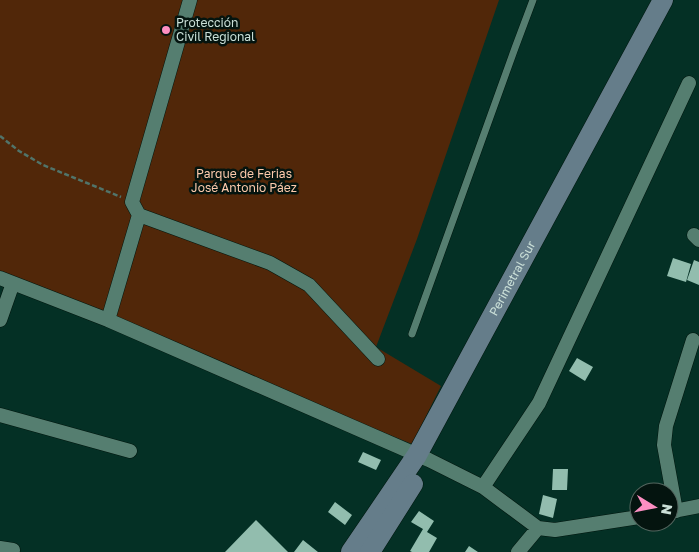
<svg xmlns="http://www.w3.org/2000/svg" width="699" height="552" font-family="'Golos Text',sans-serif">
<rect width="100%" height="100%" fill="#043025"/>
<path fill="#512709" d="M0 0H499L417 239 376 347 441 386 412 444 108 320 0 278Z"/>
<path fill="#92bdae" d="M673 258 691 264 686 282 667 276Z
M694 260 699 262V285L687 280Z
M577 358 593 367 585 381 569 371Z
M363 452 381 460 376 470 358 462Z
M553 469H568L567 490H552Z
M543 495 557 499 553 518 539 514Z
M335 502 352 515 345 525 328 512Z
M419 511 434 521 427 532 437 538 429 552H412L410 551 423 529 411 522Z
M256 520 288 552H225Z
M303 540 318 552H294Z
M469 546 478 552H465Z"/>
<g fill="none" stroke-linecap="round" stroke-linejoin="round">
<g stroke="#00160e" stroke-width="8">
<path id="service" d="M412 334 515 48 533 0"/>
</g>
<g stroke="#00160e" stroke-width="15">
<path id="minor" d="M139 215 270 263 309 285 378 359
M694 235 699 240
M0 278 108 320 429 460 483 487 538 528 555 530 639 517
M0 320 13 283
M108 320 139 215 132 202 190 0
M0 415 130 451
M483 487 539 403 689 83
M676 511 664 445 666 426 693 340
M669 512 699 506
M0 548 13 550
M518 552 538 528"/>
</g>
<g stroke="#00160e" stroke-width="21">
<g id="secondary">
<path id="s1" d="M351 552 417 455 663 0"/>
<path d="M370 552 413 484"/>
</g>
</g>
<path stroke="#51746a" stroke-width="2.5" stroke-dasharray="5 2.5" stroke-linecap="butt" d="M0 136 19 151 43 165 121 197"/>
<use href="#service" stroke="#557e70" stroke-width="7"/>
<use href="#minor" stroke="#557e70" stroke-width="14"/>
<use href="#secondary" stroke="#657d8a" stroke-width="20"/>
</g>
<circle fill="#fc8fc2" stroke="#04140f" stroke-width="2" cx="166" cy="30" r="5"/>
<g text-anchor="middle" stroke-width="5" stroke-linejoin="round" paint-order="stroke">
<g font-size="12" fill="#cbe0d8" stroke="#04140f" text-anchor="start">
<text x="176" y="27">Protección<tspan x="176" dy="14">Civil Regional</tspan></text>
</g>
<g font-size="12" fill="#fdcaac" stroke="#04140f">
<text x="244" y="178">Parque de Ferias<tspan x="244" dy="14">José Antonio Páez</tspan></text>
</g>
<g font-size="12" fill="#cbe0d8" stroke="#04140f">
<text dy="4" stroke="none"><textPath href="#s1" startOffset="318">Perimetral Sur</textPath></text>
</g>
</g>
<g transform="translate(654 507) rotate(100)"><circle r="24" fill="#04140f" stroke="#54665f"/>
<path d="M0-4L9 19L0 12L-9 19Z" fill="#fc8fc2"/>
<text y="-8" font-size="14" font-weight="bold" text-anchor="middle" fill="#cbe0d8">N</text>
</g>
</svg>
